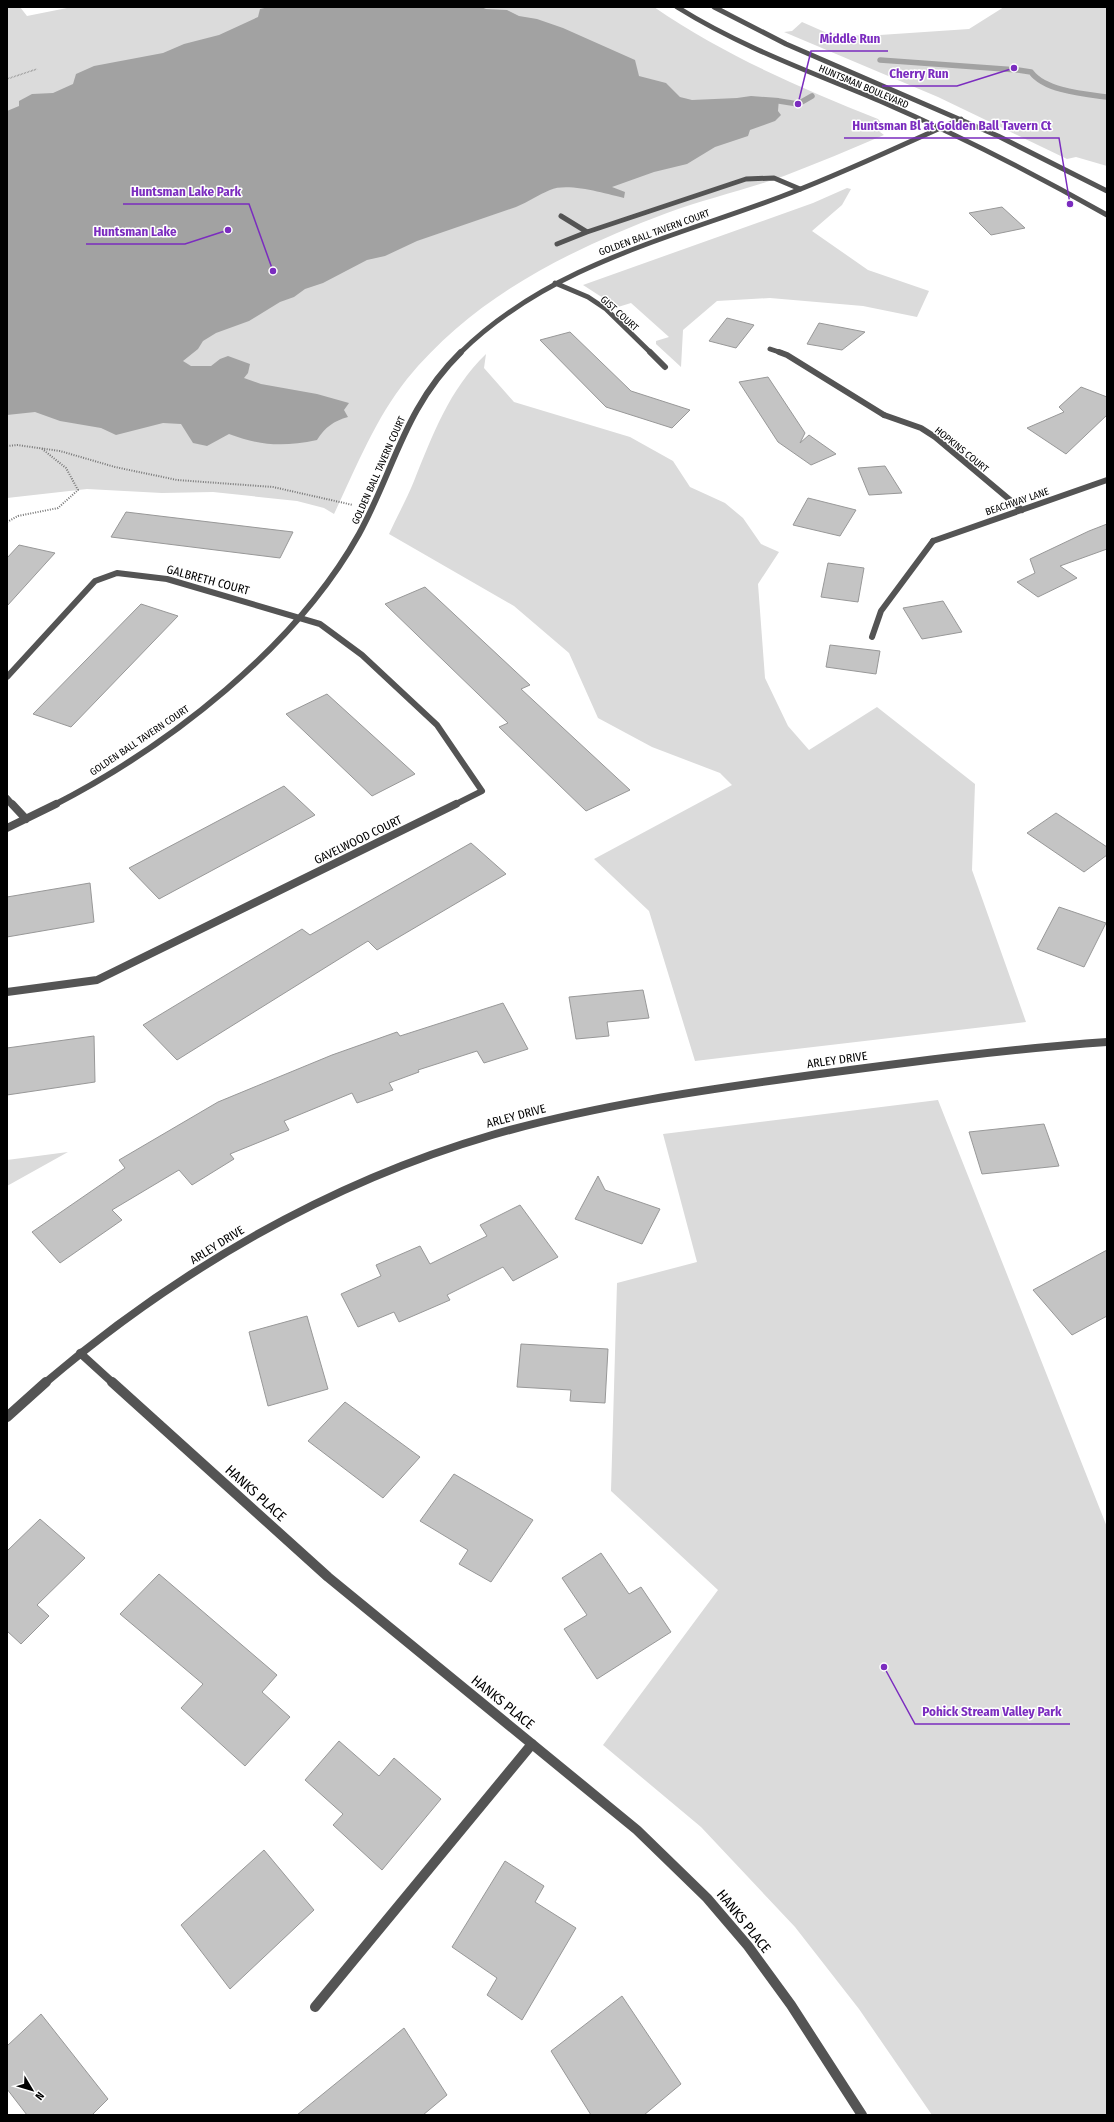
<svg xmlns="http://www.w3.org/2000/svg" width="1114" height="2122" font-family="'Fira Sans Condensed',sans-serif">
<rect width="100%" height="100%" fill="#fff"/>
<path fill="#dbdbdb" d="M7 7H20L27 16 72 7H654C724 55 800 88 878 119L884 126 880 132 884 135C851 149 818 163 784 176 745 190 705 199 667 213 569 250 475 296 407 379 375 419 356 468 334 514L324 508 297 501 213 492 162 493 87 489 7 498Z
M1004 7H1107V166L1076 157 1067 159 938 97 784 32 792 31 802 22 827 33 865 36 969 29Z
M847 188 851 189 842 205 812 231 868 270 929 291 917 317 863 306 770 298 717 301 683 330 681 367 656 344V341L669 337 631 303 618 307 614 305 583 285 813 203Z
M486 354 484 368 514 402 630 437 673 461 690 487 725 503 743 518 761 544 779 552 758 584 765 678 788 726 809 750 877 707 975 784 972 870 1026 1022 695 1061 649 911 594 859 732 785 720 773 652 747 598 718 569 653 514 606 389 534C397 516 407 499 414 481 433 434 449 390 486 354Z
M938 1100 1107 1527V2115H932L859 2009 795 1927 701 1827 603 1745 718 1590 611 1491 617 1283 697 1262 663 1134Z
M68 1152 7 1186V1160Z"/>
<path fill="#a2a2a2" d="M269 7H481L486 9 507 10 519 16 537 19 563 28 635 60 639 76 666 83 680 97 692 100 737 98 751 96 779 98 778 111 781 115 775 121 750 130 748 136 715 147 687 164 654 172 612 187 625 192 624 198C606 194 568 182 550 190 538 195 528 202 516 207L417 241 385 256 367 260 323 283 305 289 294 297 280 302 249 321 216 333 203 341 198 349 183 361 191 366H211L220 359 228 356 250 364 248 373 244 378 261 384 317 394 349 403 344 410 348 417C334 421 325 427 317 440 283 447 262 446 229 434L207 446 193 443 181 424 163 423 116 435 101 428 60 421 35 412 7 415V111L19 106V101L32 94 53 93 73 84 76 74 94 66 163 53 184 44 219 35 258 17 260 9Z"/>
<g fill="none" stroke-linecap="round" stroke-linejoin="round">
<path stroke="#a2a2a2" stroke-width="5.5" d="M880 60 1018 70 1031 72C1045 91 1084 94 1107 97
M779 101 798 104 812 96"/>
</g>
<path fill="#c4c4c4" stroke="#989898" d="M1002 207 1025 228 991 235 969 213Z
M727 318 754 325 736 348 709 341Z
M819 323 865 332 842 350 807 344Z
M570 332 631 391 690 410 672 428 606 407 540 340Z
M768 377 805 433 800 443 809 435 836 454 811 465 778 442 739 382Z
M1081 387 1107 397V415L1066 454 1027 428 1064 412 1059 407Z
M885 466 902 493 869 495 858 468Z
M808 498 856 510 840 536 793 525Z
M126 512 293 532 280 558 111 537Z
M1107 524V549L1060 566 1077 578 1038 597 1017 582 1035 573 1030 559 1089 531Z
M19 545 55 553 7 606V558Z
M828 563 864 568 858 602 821 597Z
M425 587 530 685 521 689 630 790 586 811 499 727 508 723 385 604Z
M943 601 962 632 922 639 903 608Z
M141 604 178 616 71 727 33 714Z
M830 645 880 651 876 674 826 667Z
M327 694 415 774 372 796 286 714Z
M284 786 315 815 159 899 129 868Z
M1056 813 1107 847V855L1084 872 1027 833Z
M471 843 506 874 377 950 368 941 177 1060 143 1025 302 929 310 935Z
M90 883 94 922 7 937V897Z
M1059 907 1106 923 1084 967 1037 949Z
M643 990 649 1018 607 1022 609 1036 576 1039 569 997Z
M503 1003 528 1049 484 1063 477 1051 418 1070 419 1072 389 1083 393 1090 357 1103 352 1093 284 1121 289 1130 230 1154 234 1159 192 1185 179 1170 112 1210 122 1220 60 1263 32 1232 125 1168 119 1160 218 1102 332 1055 397 1032 400 1036Z
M94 1036 95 1082 7 1095V1048Z
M1044 1124 1059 1166 982 1174 969 1132Z
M598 1176 605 1190 660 1209 642 1244 575 1219Z
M520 1205 558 1257 513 1281 503 1267 447 1295 450 1300 399 1322 394 1312 358 1327 341 1294 381 1276 376 1265 420 1246 430 1264 487 1236 480 1225Z
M1107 1250V1316L1072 1335 1033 1290Z
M307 1316 328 1389 268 1406 249 1332Z
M521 1344 608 1349 605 1403 570 1401 571 1390 517 1387Z
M345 1402 420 1457 383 1498 308 1441Z
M454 1474 533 1520 491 1582 459 1564 468 1550 420 1521Z
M40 1519 85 1558 37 1605 49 1616 21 1644 7 1631V1551Z
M601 1553 629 1594 641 1587 671 1632 597 1679 564 1629 587 1615 562 1578Z
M159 1574 277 1675 262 1692 290 1717 245 1766 181 1708 203 1684 120 1614Z
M339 1741 379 1776 394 1758 441 1799 382 1870 333 1825 343 1814 305 1780Z
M264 1850 314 1910 230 1989 181 1925Z
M505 1861 544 1886 535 1902 576 1928 522 2020 487 1995 497 1978 452 1947Z
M622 1996 681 2084 644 2115H591L551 2051Z
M41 2014 108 2099 92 2115H27L7 2089V2046Z
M404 2028 447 2095 423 2115H297Z"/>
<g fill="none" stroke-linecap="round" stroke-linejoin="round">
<path stroke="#767676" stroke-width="1.5" stroke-dasharray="0.5 1" stroke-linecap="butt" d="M7 79 37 69"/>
<path stroke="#767676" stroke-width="2" stroke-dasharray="1 1.5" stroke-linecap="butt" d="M7 446 17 445 60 451 115 467 177 480 273 487 353 505
M7 522 18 516 58 508 78 490 66 468 41 448"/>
<path stroke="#545454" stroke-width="5" d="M561 216 587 232 746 179 774 178 800 189
M557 244 587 232
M770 349 782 353"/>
<path stroke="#545454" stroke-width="6" d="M779 352 787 355 884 415
M872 637 881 611 933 541"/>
<path stroke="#545454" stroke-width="10" d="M315 2007 532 1744"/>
<path stroke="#545454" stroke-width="5" d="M555 283 588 297 606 309 651 353
M460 353C548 266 668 239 780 197 842 174 901 145 961 119"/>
<path stroke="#545454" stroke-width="6" d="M650 352 665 367
M884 415 921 428 935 437 1022 510
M933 541 1107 480
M7 677 95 581 117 573 167 579 320 624 362 655 437 725 482 791 454 805
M7 798 13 805
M54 805C169 746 296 647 359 534 395 468 404 408 461 352"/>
<path stroke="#545454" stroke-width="8" d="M12 804 26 819
M7 828 56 804
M7 992 97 980 456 804
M80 1353 113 1383
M45 1383C175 1272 327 1183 492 1135 596 1105 704 1090 812 1075 910 1062 1008 1049 1107 1042"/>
<path stroke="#545454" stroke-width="10" d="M112 1382 328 1577 637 1830 707 1898 748 1946 791 2005 862 2115
M7 1417 46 1382"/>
<path stroke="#545454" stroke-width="5" d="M677 7C741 47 811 72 880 101 958 135 1033 173 1107 215
M714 7 786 44 998 136 1107 191"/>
</g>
<g text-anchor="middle" stroke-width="3" stroke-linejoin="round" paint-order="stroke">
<g font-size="10" fill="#000" stroke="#fff">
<text transform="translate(864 86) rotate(23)" y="4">HUNTSMAN BOULEVARD</text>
<text transform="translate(654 232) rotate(-20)" y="4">GOLDEN BALL TAVERN COURT</text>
<text transform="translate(620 313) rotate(42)" y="4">GIST COURT</text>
<text transform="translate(962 449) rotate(39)" y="4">HOPKINS COURT</text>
<text transform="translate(378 470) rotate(-66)" y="4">GOLDEN BALL TAVERN COURT</text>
<text transform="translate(1017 501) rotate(-19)" y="4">BEACHWAY LANE</text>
<text transform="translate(139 740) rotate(-34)" y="4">GOLDEN BALL TAVERN COURT</text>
</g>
<g font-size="12" fill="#000" stroke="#fff">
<text transform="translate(208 580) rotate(15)" y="4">GALBRETH COURT</text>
<text transform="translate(358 840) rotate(-26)" y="4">GAVELWOOD COURT</text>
<text transform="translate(837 1060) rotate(-8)" y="4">ARLEY DRIVE</text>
<text transform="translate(516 1116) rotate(-15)" y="4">ARLEY DRIVE</text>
<text transform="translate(217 1245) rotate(-32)" y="4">ARLEY DRIVE</text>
</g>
<g font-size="14" fill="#000" stroke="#fff">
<text transform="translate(256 1493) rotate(42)" y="5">HANKS PLACE</text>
<text transform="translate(503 1702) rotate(39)" y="5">HANKS PLACE</text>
<text transform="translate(744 1921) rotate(51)" y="5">HANKS PLACE</text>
</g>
</g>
<path fill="none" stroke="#7b2cbf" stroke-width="1.5" d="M798 104L811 51H888M1014 68L957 86H882M1070 204L1059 138H844M273 271L249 204H123M228 230L185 244H86M884 1667L915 1724H1070"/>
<g fill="#7b2cbf" stroke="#fff" stroke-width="1.5">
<circle cx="798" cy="104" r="4"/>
<circle cx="1014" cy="68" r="4"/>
<circle cx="1070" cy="204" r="4"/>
<circle cx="273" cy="271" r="4"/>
<circle cx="228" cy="230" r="4"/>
<circle cx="884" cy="1667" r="4"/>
</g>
<g font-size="13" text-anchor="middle" font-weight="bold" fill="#7b2cbf" stroke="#fff" stroke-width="3" stroke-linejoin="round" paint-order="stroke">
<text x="850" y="43">Middle Run</text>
<text x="919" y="78">Cherry Run</text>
<text x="952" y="130">Huntsman Bl at Golden Ball Tavern Ct</text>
<text x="186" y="196">Huntsman Lake Park</text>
<text x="135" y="236">Huntsman Lake</text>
<text x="992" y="1716">Pohick Stream Valley Park</text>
</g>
<rect width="1114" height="2122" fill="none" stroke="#000000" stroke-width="16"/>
<g transform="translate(32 2090) rotate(128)" stroke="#ffffff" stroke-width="3" paint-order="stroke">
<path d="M0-3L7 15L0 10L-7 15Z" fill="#000000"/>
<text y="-6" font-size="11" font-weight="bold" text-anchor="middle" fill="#000000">N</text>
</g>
</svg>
